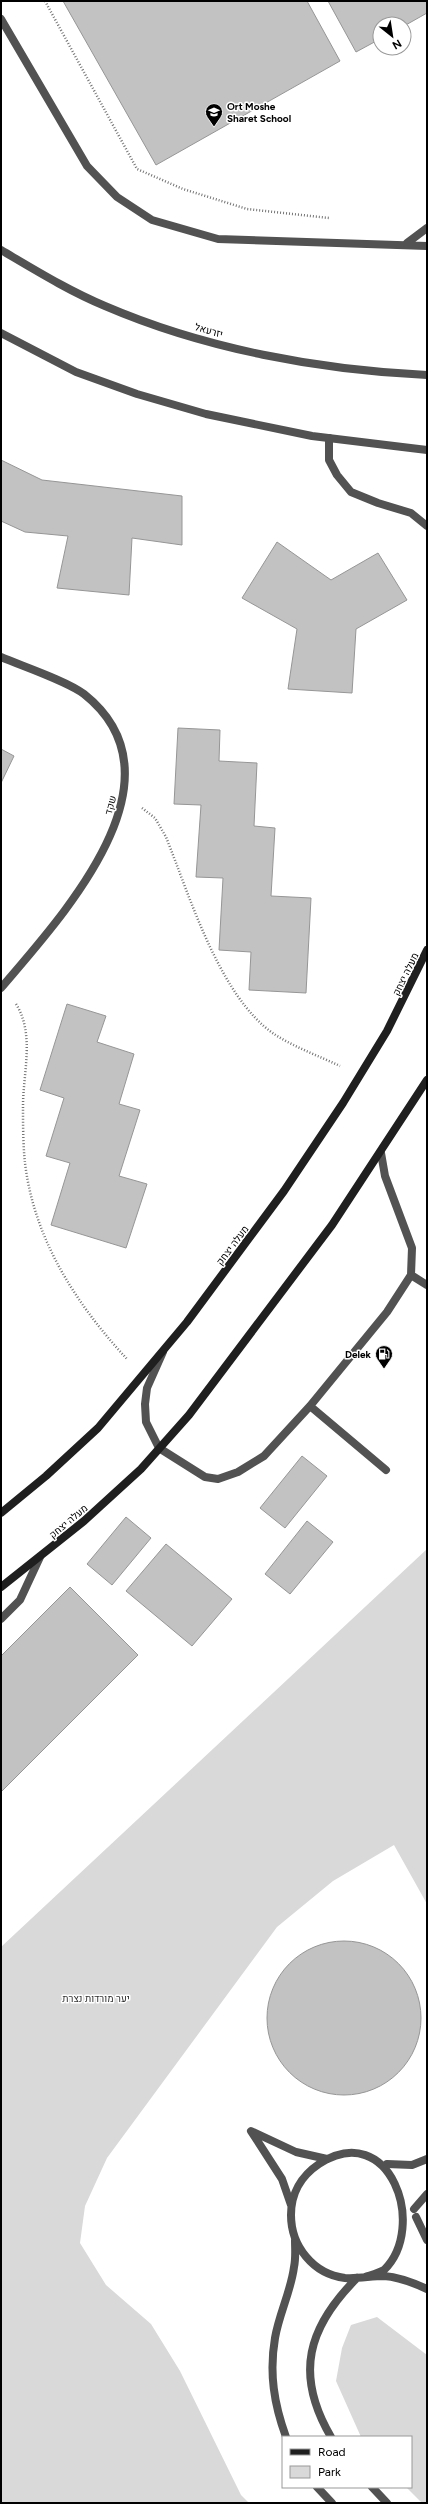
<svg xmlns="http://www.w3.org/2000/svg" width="428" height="2504" font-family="Figtree,Heebo,sans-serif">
<rect width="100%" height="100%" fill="#fff"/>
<path fill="#d9d9d9" d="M427 1549V1904L394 1845 333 1881 277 1927 107 2158 85 2206 80 2243 106 2285 151 2324 180 2371 241 2495 249 2503H1V1947Z
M377 2317 427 2355V2503H422L406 2487H411V2437H361L336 2381 342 2348 351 2325Z"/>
<path fill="#c2c2c2" stroke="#969696" d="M63 1H307L340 61 156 165Z
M328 1H427V13L404 26V24H380V39L356 52Z
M1 460 42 480 182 496V545L132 538 129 595 57 588 68 536 25 532 1 521Z
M277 542 331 580 378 553 407 600 356 629 352 693 288 689 297 629 242 598Z
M178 728 220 730 219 761 257 763 254 826 275 828 271 896 311 898 306 993 249 990 251 952 219 950 223 878 196 877 201 805 174 804Z
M1 749 14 756 1 783Z
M67 1004 106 1016 97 1042 134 1054 119 1104 140 1110 119 1176 147 1184 126 1248 51 1225 70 1163 46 1156 64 1098 40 1090Z
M302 1456 327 1476 285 1528 260 1508Z
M126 1517 151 1538 112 1585 87 1564Z
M307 1521 333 1542 290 1594 265 1574Z
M166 1544 232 1599 192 1646 126 1591Z
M70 1587 138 1655 1 1792V1656Z
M267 2018a77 77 0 1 1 154 0a77 77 0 1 1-154 0Z"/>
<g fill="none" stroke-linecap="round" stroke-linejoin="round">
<path stroke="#747474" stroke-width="2.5" stroke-dasharray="1 2" stroke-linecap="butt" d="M45 1 137 169 183 189 247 209 329 218
M142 808 155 818 166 837C190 897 220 997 274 1034 294 1047 319 1056 340 1066
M16 1004C35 1034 23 1073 23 1106 23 1124 23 1145 25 1163 34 1239 76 1304 127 1359"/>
<path stroke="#525252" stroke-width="8" d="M1 19 87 166 117 197 152 220 218 239 427 246
M407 243 427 228
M329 438V460L337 475 351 492 378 503 411 513 427 526
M411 1275 427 1285
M163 1352 147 1388 145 1404 146 1422 159 1448 205 1477 218 1479 238 1472 264 1456 310 1406 387 1312 411 1275 412 1248 385 1176 381 1153
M310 1406 386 1470
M1 1619 20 1600 40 1557
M387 2164 412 2165 427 2159
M414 2209 427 2194"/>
<path stroke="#525252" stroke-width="8" d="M1 657C22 666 67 681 84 694 191 779 61 917 1 988
M291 2205 282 2179 251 2131 296 2152 327 2159
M416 2217 427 2240
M365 2277C371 2275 379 2273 384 2270 428 2227 390 2118 319 2164 301 2176 291 2194 291 2215 291 2246 313 2274 345 2278 358 2279 371 2276 384 2276 399 2277 414 2283 427 2289
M286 2437C274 2404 269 2373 275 2338 279 2314 291 2291 294 2267 296 2258 295 2249 295 2240
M331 2437C294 2374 308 2327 357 2278
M317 2487 332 2503
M372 2487 387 2503"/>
<path stroke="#525252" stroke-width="8" d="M1 250C35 270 69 291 105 306 205 349 319 370 427 375
M1 333 76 372 137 394 206 414 312 436 427 450"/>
<path stroke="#1f1f1f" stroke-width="8" d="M1 1513 46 1476 98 1428 187 1322 284 1191 343 1103 387 1031 427 950
M1 1587 84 1521 141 1469 189 1415 332 1225 427 1080"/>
</g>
<defs>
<g id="school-pin" transform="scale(0.9)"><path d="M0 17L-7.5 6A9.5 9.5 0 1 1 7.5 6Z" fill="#000" stroke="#fff"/><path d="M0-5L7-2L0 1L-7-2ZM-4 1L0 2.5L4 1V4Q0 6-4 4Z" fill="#fff"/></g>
<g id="fuel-pin" transform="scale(0.9)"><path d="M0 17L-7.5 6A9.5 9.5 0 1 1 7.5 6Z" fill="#000" stroke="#fff"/><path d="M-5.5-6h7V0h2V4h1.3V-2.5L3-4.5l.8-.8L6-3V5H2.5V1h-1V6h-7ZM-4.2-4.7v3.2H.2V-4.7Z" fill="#fff"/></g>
</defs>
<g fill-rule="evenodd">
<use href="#school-pin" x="214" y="112"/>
<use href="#fuel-pin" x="384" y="1354"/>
</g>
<g text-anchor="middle" stroke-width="3" stroke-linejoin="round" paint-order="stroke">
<g font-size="10" font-weight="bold" fill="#000" stroke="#fff" text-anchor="start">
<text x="227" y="110">Ort Moshe<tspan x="227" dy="12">Sharet School</tspan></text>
<text x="371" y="1358" text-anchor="end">Delek</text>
</g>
<g font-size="10" fill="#000" stroke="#fff">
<text transform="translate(209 330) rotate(16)" y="4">יזרעאל</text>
<text transform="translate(110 805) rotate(-75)" y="4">שקד</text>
<text transform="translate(405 974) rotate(-64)" y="4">מעלה יצחק</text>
<text transform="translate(232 1245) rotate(-53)" y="4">מעלה יצחק</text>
<text transform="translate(68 1521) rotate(-40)" y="4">מעלה יצחק</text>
</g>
<g font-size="10" fill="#303030" stroke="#fff">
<text x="96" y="2002">יער מורדות נצרת</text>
</g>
</g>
<rect width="428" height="2504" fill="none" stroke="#000000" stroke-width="4"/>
<rect x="282" y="2436" width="130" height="52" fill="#ffffff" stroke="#999999"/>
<rect x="290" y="2449" width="20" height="6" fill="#1f1f1f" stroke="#999999"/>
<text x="318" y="2456" font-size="12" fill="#000000">Road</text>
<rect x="290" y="2466" width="20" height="12" fill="#d9d9d9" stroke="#999999"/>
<text x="318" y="2476" font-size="12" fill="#000000">Park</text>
<g transform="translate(392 36) rotate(150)"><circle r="19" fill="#ffffff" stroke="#999999"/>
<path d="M0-3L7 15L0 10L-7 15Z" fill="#000000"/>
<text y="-6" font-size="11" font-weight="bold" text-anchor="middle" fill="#000000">N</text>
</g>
</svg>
